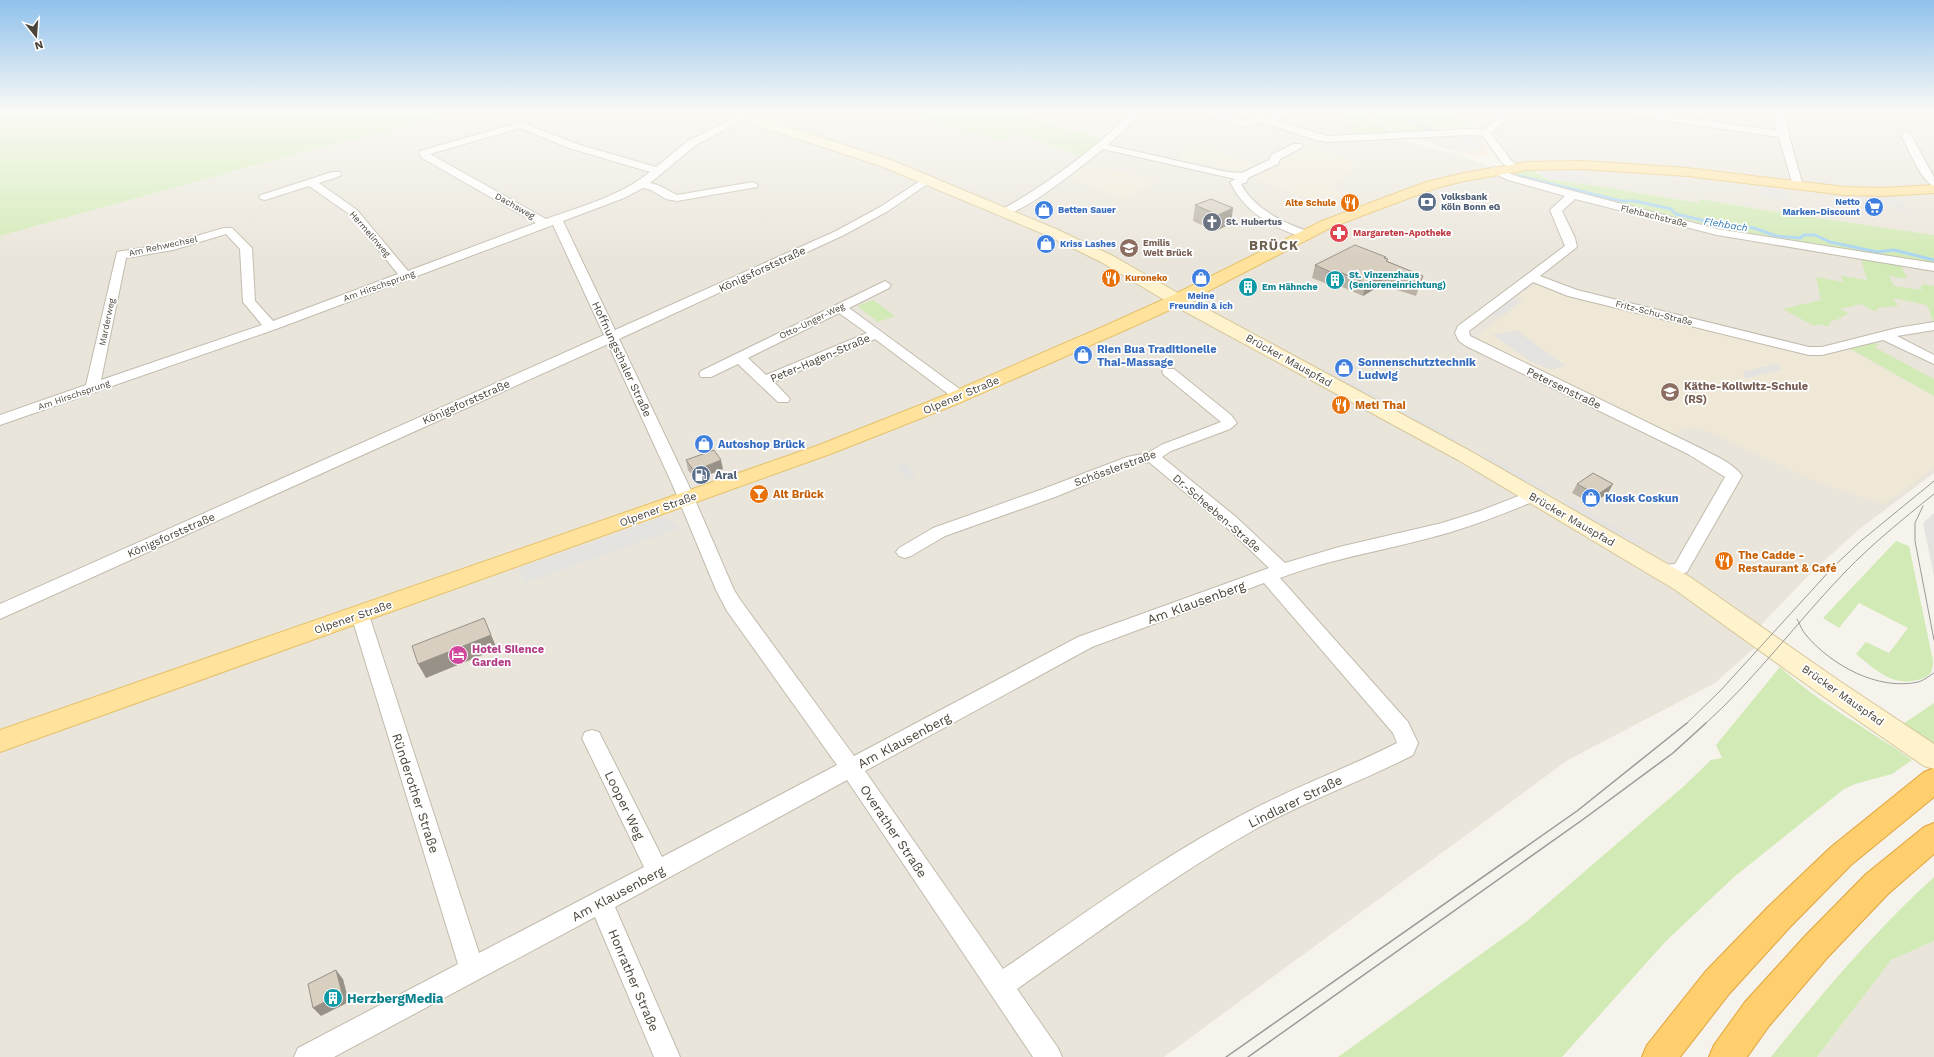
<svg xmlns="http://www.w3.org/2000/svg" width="1934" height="1057" font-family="'Work Sans',sans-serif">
<rect width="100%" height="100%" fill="#f6f3ec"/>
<path fill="#eae5da" d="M461 112H902L946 126 1003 141 1016 133 1081 156 1035 121 1006 112H1322L1356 123 1346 127 1381 138 1409 142 1456 154 1485 164 1531 184 1728 233 1934 266V473L1857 531 1810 574 1762 624 1759 644 1715 683 1568 760 1164 1057H0V236L285 157Z
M1449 112H1934V235L1764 210 1700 199 1701 203 1592 185 1590 181H1586L1580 170H1523L1512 161 1496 135 1486 129 1472 126Z
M1934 941V1057H1817L1891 960Z"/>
<path fill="#f7ead8" d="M1470 133 1483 138 1494 155 1475 158 1409 137Z"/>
<path fill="#efe8d6" d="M1194 141 1207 145 1205 147 1254 164 1239 172 1202 163 1173 160Z
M1310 146 1359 164 1334 185 1343 196 1322 204 1252 177Z
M1087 165 1102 170 1104 169 1145 177 1157 182 1125 200 1068 177Z
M1536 284 1573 297 1806 356 1814 357 1848 349 1934 396V468L1883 504 1817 482 1703 429 1695 427 1684 428 1673 434H1668L1482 343 1477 338 1482 333 1524 301 1518 296Z"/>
<path fill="#d2eab5" d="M0 112H461L285 157 0 236Z
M902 112H1006L1103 139 1081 156 1016 133 1003 141 946 126Z
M1322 112H1363L1393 134 1356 135 1346 127 1355 122Z
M1367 112H1392L1432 131 1397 133Z
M1395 112H1449L1472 126 1437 128 1438 130 1436 131Z
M1532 170 1547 179 1592 185 1700 203V199L1764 210 1934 235V263L1721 230 1576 193 1519 176 1511 172Z
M1861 258 1901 265 1907 279 1889 276 1894 286 1922 290 1920 286H1923L1922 284 1934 286V324L1927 305 1893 298 1898 306 1876 308 1879 310 1874 311 1861 304 1840 309 1849 314 1840 317 1842 318 1829 322 1831 325 1825 326 1822 324 1814 326 1783 309 1821 300 1816 277 1843 282 1841 276 1867 280Z
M873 300 895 316 878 322 857 306Z
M1873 342 1879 345 1874 347 1934 379V396L1849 348Z
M1896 541 1909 546 1933 661C1933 671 1931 676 1921 679 1893 688 1876 670 1856 654L1866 642 1889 653 1908 628 1859 603 1839 628 1823 618Z
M1780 667C1820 704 1867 728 1912 760L1892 774 1855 784 1844 789 1734 877 1666 941 1562 1057H1338L1527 921 1684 786 1711 760 1722 758 1716 745Z
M1934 703V745L1903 724Z
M1934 877V941L1891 960 1817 1057H1771C1822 993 1874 932 1934 877Z"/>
<path fill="#e5e3e0" d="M1470 134 1480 140 1486 149 1457 152 1414 137Z
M1580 170 1586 181H1590L1592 185 1547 179 1538 174 1541 171Z
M1758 186 1775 187 1776 189 1783 190 1788 200 1762 196Z
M1839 194 1896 196 1909 212 1901 211 1894 205 1849 202Z
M1512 298 1520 301 1499 317 1490 313Z
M1516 330 1566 366 1552 370 1531 362 1492 335Z
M1779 363 1781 370 1745 379 1743 372Z
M1324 368 1456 438 1450 442 1318 371Z
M1483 453 1550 490 1541 496 1476 456Z
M906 463 917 476 907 480 896 467Z
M1566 499 1641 542 1632 549 1557 505Z
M1934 513V576L1923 523Z
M664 517 680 528 525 583 520 573 519 568Z"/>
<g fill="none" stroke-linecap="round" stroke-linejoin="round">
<path stroke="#a9d4f2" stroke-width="3" d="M1393 112 1434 131
M1519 176 1621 201H1635L1671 209 1676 214 1714 223 1754 228 1776 236 1801 238 1803 235H1815L1830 242 1877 252 1894 250 1934 260"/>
<g stroke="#c2bbae" stroke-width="2">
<path id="street" d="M1042 112H1052L1046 116 1043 115Z
M1127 112H1137L1139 116 1108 145 1227 172 1242 173 1269 160 1271 155 1293 144H1301L1302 146 1301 148 1280 159 1278 164 1248 178 1247 182 1241 184C1254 209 1285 224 1311 232L1313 234 1307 238C1275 230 1244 212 1230 182L1235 179 1103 149C1087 162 1018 219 1001 214L999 212 1001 210C1048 184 1090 152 1129 115Z
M1203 112H1217L1244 121 1254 119 1237 112H1252L1268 118 1281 112H1294L1278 121 1328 136 1469 129 1484 130 1504 112H1515L1491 133 1510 159 1518 167 1513 170 1502 163 1483 136 1469 135 1328 142 1316 140 1259 121 1258 124 1243 127 1205 114Z
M1622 112H1647L1777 131 1772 112H1782L1790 135 1789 136 1803 186 1798 189 1793 186 1779 137 1627 115Z
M742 114 745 115 747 117 745 119 696 145 650 183 658 185 677 195 753 182 758 185 757 187 677 201 666 199 651 190 643 188 624 198 563 221 615 330 836 231 880 207 923 179 927 178 932 181 888 211 844 235 619 339 689 486 734 590 741 601 854 756 1078 637 1269 568 1224 525 1149 462 1136 464 1055 497 945 536 911 556 905 558 899 556 896 552 899 548 933 528 1043 489 1127 457 1148 453 1161 445 1221 422 1164 375 1162 372 1164 369H1174L1231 415 1237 423 1230 429 1171 451 1162 457 1236 517 1285 563 1339 547 1442 523 1480 511 1531 491 1537 492 1539 496 1537 500C1508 512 1481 523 1451 532 1394 549 1335 557 1280 578L1408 722 1418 743 1413 755C1361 782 1305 801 1254 830 1171 877 1095 935 1017 989L1058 1048 1062 1057H1033L847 780 615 907 680 1057H654L595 917 334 1057H294L298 1048 458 964 351 615 353 610 360 608 367 610 369 615 479 953 644 867 582 738 585 732 592 730 599 732 662 857 837 765 727 611 716 590 673 486 608 344 0 619V604L604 335 553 225 276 329 0 425V415L86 385 117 252 172 243 224 228H232L252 248 255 301 273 321 398 274 349 214 309 186 265 200 261 199 259 197 261 195 332 172H340L341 174 340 176 319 183 357 210 408 271 536 223 422 158 419 153 420 151 521 122 577 144 656 167 688 141ZM520 128 569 148 650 172C620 196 582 206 546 219L430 154ZM226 234 240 249 243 302 262 325 101 380 126 258 173 250ZM1264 583 1393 733 1397 743C1346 769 1291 788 1240 816 1157 860 1081 916 1003 969L865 771 1092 647Z
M1906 132 1911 135 1934 177V186C1922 183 1907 146 1901 135Z
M1495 167 1516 176 1717 229 1934 263V271L1717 235 1575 199 1562 211 1575 238 1577 247 1540 276 1577 290 1809 347H1822L1897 328 1934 322V330L1897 336 1934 355V364L1883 340 1822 355H1809L1568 296 1533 282 1469 331 1470 336 1700 448C1713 455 1734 463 1742 476L1687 572 1673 577 1654 574 1651 570 1654 566 1675 564 1725 477 1688 454 1466 346 1459 341 1455 333 1458 326 1565 246 1550 210 1565 196 1508 180 1491 172 1490 170 1491 168Z
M885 281 891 285 889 288 849 308 965 393 967 396 965 399H955L875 339 774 382 790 399 788 402H778L738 364 711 377H701L699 374 701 371ZM839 313 867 333 766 375 748 358Z"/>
</g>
<g stroke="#d6c79b" stroke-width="2">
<path id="secondary" d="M723 112H742L891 160 1056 229 1113 256 1183 296 1472 452 1690 577 1838 680 1934 744V769L1924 766 1820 694 1674 589 1458 460 1171 304 1101 262 1046 235 881 166 725 115Z"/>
</g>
<g stroke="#e6c16a" stroke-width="2">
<path id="primary" d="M1583 161 1687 168 1845 187 1883 188 1934 185V193L1883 196 1845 195 1687 176 1583 169 1527 170 1464 181 1436 188 1332 227 1183 304 1121 332 957 404 833 453 0 752V730L819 445 943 396 1109 324 1171 296 1322 221 1426 182 1464 173 1527 162Z"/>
</g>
<g stroke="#e0a43c" stroke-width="2">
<path id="highway" d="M1934 768V797L1851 865 1790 927 1729 994 1680 1057H1642L1647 1045 1705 972 1768 907 1831 847 1924 772Z
M1934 823V854L1888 894 1827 958 1769 1026 1747 1057H1709L1714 1045 1745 1002 1805 936 1866 874 1924 827Z"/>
</g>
<use href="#street" fill="#fff" fill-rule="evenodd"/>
<use href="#secondary" fill="#fff3cd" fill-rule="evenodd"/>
<use href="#primary" fill="#ffe39c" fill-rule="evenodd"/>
<use href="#highway" fill="#ffcf6e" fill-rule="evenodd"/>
<path stroke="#9a9a9a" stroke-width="1" d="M1923 506 1915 523V541L1934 640
M1797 619C1800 624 1802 631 1806 635 1831 665 1878 691 1918 682 1923 681 1929 676 1934 673
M1686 724 1721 690 1834 566 1862 540 1934 481
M1705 724C1756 678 1797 622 1845 572 1872 544 1903 519 1934 494"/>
<path stroke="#9a9a9a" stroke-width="1.5" d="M1226 1057 1577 811 1687 723
M1248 1057 1585 818 1673 753 1706 723"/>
</g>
<path fill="#bab2a6" d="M1211 199 1231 224 1215 231 1193 221 1195 205Z
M1385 258 1388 259 1387 261 1423 276 1416 296 1381 285 1363 296 1333 283 1330 285 1312 278 1315 265Z
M686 460 723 469 696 480 688 470Z
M1577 484 1608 493 1592 504 1572 493Z"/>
<path fill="#979187" d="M1233 208 1231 224 1215 231 1218 215Z
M1337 271 1333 283 1330 285 1333 273Z
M1384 273 1381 285 1363 296 1366 283Z
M721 460 723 469 696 480 694 471Z
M1613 484 1608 493 1592 504 1597 495Z
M484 618 497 649 426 678 418 664Z
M336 970 343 979 349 1002 321 1016 313 1008Z"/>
<path fill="#d8cfc1" stroke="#979187" d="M1211 199 1233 208 1218 215 1195 205Z
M1355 245 1386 257 1384 258 1388 259 1386 261 1423 276 1420 283 1384 273 1366 283 1337 271 1333 273 1315 265Z
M714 450 721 460 694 471 686 460Z
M1593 473 1613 484 1597 495 1577 484Z
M484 618 491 635 418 664 412 646Z
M336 970 342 993 313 1008 308 984Z"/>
<linearGradient id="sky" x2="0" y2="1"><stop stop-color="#8fc1ec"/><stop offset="0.43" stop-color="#fbfaf6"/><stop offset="1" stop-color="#fbfaf6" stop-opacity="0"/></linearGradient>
<rect width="1934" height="260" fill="url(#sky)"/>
<defs>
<g id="bank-disc" transform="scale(1)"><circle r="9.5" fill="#5c6f8a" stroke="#fff"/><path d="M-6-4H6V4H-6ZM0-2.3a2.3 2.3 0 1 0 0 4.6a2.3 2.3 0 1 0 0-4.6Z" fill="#fff"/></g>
<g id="restaurant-disc" transform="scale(1)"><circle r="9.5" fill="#e8710a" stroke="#fff"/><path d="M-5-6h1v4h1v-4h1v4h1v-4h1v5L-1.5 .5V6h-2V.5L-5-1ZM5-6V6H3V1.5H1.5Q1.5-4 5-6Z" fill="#fff"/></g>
<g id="supermarket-disc" transform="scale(1)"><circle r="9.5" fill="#3f7fe0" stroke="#fff"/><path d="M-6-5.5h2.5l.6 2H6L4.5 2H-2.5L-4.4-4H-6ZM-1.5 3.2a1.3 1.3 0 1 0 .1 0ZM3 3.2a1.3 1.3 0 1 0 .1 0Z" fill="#fff"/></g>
<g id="shop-disc" transform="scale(1)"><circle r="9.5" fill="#3f7fe0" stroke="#fff"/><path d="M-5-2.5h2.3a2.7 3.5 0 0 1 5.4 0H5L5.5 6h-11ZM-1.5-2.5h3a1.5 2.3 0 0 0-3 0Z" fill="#fff"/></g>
<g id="church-disc" transform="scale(1)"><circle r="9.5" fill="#6b7280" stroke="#fff"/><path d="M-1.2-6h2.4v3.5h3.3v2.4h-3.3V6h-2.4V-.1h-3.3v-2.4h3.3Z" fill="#fff"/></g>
<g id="pharmacy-disc" transform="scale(1)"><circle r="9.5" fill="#e0444e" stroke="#fff"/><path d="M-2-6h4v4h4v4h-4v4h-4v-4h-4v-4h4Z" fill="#fff"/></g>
<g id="school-disc" transform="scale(1)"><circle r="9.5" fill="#8d6e63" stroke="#fff"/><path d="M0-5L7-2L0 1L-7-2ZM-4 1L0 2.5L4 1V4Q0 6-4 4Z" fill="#fff"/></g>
<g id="building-disc" transform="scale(1)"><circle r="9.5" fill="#0f9aa8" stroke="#fff"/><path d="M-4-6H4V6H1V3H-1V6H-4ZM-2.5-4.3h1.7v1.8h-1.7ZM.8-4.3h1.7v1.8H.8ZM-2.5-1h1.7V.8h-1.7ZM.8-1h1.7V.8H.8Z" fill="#fff"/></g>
<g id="fuel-disc" transform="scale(1)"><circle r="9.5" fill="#5c6f8a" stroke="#fff"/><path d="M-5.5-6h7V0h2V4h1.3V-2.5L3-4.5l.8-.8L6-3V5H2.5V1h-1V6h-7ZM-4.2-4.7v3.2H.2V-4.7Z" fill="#fff"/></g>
<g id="bar-disc" transform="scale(1)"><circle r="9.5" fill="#e8710a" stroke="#fff"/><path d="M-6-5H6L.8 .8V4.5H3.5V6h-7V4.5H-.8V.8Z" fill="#fff"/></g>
<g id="hotel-disc" transform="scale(1)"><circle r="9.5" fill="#d1479c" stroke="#fff"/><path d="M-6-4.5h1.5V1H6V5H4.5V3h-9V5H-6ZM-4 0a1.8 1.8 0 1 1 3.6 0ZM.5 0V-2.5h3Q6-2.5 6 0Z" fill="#fff"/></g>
</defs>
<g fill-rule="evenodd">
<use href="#bank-disc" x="1427" y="202"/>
<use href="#restaurant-disc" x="1350" y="203"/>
<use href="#supermarket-disc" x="1874" y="207"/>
<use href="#shop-disc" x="1044" y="210"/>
<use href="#church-disc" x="1212" y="222"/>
<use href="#pharmacy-disc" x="1339" y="233"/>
<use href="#shop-disc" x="1046" y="244"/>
<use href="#school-disc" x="1129" y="248"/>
<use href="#restaurant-disc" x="1111" y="278"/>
<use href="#shop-disc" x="1201" y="278"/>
<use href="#building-disc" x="1335" y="280"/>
<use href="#building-disc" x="1248" y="287"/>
<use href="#shop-disc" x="1083" y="355"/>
<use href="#shop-disc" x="1344" y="368"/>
<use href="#school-disc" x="1670" y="392"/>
<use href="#restaurant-disc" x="1341" y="405"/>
<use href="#shop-disc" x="704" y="444"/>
<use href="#fuel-disc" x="701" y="475"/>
<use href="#bar-disc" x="759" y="494"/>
<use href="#shop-disc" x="1591" y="498"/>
<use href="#restaurant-disc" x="1724" y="561"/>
<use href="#hotel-disc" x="458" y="655"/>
<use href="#building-disc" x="333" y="998"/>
</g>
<g text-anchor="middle" stroke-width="3.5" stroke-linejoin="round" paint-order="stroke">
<g font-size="9" font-weight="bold" fill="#4e5e75" stroke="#fff" text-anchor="start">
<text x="1441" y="200">Volksbank<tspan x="1441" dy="10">Köln Bonn eG</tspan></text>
</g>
<g font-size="9" font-weight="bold" fill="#366cbe" stroke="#fff" text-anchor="start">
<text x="1860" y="205" text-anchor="end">Netto<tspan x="1860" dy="10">Marken-Discount</tspan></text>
<text x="1058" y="213">Betten Sauer</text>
<text x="1060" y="247">Kriss Lashes</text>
<text x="1201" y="299" text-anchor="middle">Meine<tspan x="1201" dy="10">Freundin &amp; ich</tspan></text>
</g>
<g font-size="9" font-weight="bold" fill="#c56008" stroke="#fff" text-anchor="end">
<text x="1336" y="206">Alte Schule</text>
<text x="1125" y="281" text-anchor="start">Kuroneko</text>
</g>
<g font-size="9" fill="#4b4439" stroke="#fff">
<text transform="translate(515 206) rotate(29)" y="3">Dachsweg</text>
<text transform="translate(1654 216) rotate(14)" y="3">Flehbachstraße</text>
<text transform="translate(370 234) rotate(49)" y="3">Hermelinweg</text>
<text transform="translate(163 246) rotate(-12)" y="3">Am Rehwechsel</text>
<text transform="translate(379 286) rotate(-20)" y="3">Am Hirschsprung</text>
<text transform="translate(1654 313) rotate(14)" y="3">Fritz-Schu-Straße</text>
<text transform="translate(812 321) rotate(-26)" y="3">Otto-Unger-Weg</text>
<text transform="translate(107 322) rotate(-78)" y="3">Marderweg</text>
<text transform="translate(74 395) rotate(-19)" y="3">Am Hirschsprung</text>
</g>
<g font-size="9" font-weight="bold" fill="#5b616d" stroke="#fff" text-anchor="start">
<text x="1226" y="225">St. Hubertus</text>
</g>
<g font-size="9" font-weight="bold" fill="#be3a42" stroke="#fff" text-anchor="start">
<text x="1353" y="236">Margareten-Apotheke</text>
</g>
<g font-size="9" font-weight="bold" fill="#785e54" stroke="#fff" text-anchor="start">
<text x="1143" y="246">Emilis<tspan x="1143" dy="10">Welt Brück</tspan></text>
</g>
<g font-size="9" font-weight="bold" fill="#0d838f" stroke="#fff" text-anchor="start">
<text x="1349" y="278">St. Vinzenzhaus<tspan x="1349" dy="10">(Senioreneinrichtung)</tspan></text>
<text x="1262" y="290">Em Hähnche</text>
</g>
<g font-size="10" font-style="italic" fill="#2e7ab2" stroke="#fff">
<text transform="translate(1726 224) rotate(9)" y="4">Flehbach</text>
</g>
<g font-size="11" fill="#4b4439" stroke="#fff">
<text transform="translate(762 269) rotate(-25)" y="4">Königsforststraße</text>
<text transform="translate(820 358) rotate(-23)" y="4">Peter-Hagen-Straße</text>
<text transform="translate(622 359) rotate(65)" y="4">Hoffnungsthaler Straße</text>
<text transform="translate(1289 360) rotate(29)" y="4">Brücker Mauspfad</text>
<text transform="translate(1564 388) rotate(26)" y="4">Petersenstraße</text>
<text transform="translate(961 395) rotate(-23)" y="4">Olpener Straße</text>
<text transform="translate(466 402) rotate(-24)" y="4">Königsforststraße</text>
<text transform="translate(1115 468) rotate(-20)" y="4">Schösslerstraße</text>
<text transform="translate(658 509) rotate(-20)" y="4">Olpener Straße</text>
<text transform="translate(1217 513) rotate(41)" y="4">Dr.-Scheeben-Straße</text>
<text transform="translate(1572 519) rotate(30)" y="4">Brücker Mauspfad</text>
<text transform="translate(171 535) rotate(-24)" y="4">Königsforststraße</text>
<text transform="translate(353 617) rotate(-19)" y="4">Olpener Straße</text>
<text transform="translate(1843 695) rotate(35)" y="4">Brücker Mauspfad</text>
</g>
<g font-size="11" font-weight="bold" fill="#366cbe" stroke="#fff" text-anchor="start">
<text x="1097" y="353">Rien Bua Traditionelle<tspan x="1097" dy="13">Thai-Massage</tspan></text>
<text x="1358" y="366">Sonnenschutztechnik<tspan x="1358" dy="13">Ludwig</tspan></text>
<text x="718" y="448">Autoshop Brück</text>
<text x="1605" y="502">Kiosk Coskun</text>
</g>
<g font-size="11" font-weight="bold" fill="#785e54" stroke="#fff" text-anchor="start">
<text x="1684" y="390">Käthe-Kollwitz-Schule<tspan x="1684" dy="13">(RS)</tspan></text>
</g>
<g font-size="11" font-weight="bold" fill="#c56008" stroke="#fff" text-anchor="start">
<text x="1355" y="409">Meti Thai</text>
<text x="773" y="498">Alt Brück</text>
<text x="1738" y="559">The Cadde -<tspan x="1738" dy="13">Restaurant &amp; Café</tspan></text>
</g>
<g font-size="11" font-weight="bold" fill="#4e5e75" stroke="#fff" text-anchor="start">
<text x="715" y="479">Aral</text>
</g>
<g font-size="11" font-weight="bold" fill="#b23c85" stroke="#fff" text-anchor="start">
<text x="472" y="653">Hotel Silence<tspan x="472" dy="13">Garden</tspan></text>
</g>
<g font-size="13" font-weight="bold" letter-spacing="1" fill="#6e6250" stroke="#fff">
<text x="1274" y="250">BRÜCK</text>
</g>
<g font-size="13" fill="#4b4439" stroke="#fff">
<text transform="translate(1196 602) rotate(-20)" y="5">Am Klausenberg</text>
<text transform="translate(904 740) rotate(-28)" y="5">Am Klausenberg</text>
<text transform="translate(416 793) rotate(72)" y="5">Ründerother Straße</text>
<text transform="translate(1295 801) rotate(-26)" y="5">Lindlarer Straße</text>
<text transform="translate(625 805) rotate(64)" y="5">Looper Weg</text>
<text transform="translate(894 831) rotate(56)" y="5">Overather Straße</text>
<text transform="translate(618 893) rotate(-28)" y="5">Am Klausenberg</text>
<text transform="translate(634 980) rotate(67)" y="5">Honrather Straße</text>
</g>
<g font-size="13" font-weight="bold" fill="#0d838f" stroke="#fff" text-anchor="start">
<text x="347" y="1003">HerzbergMedia</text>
</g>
</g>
<g transform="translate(36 36) rotate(163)" stroke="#ffffff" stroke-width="3" paint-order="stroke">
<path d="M0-3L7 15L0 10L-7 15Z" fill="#4b4439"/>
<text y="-6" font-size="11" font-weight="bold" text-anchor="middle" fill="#4b4439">N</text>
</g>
</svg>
